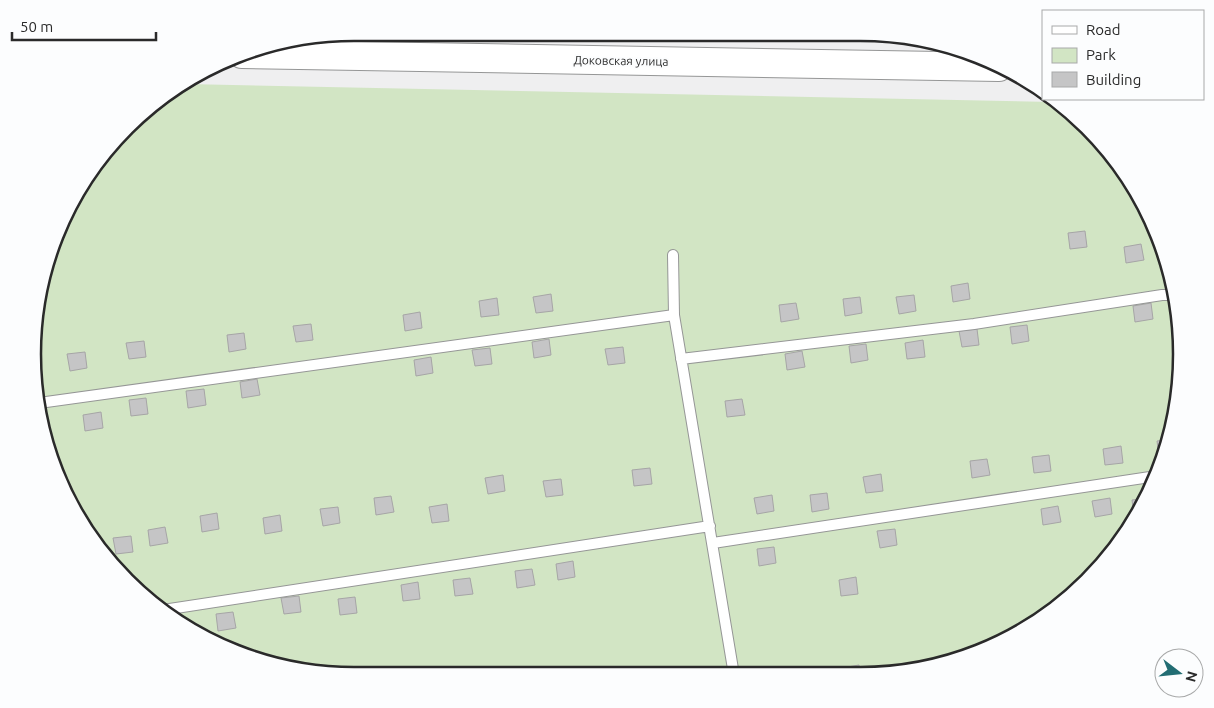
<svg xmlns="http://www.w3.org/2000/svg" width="1214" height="708" font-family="Ubuntu,sans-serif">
<rect width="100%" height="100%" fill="#efeff0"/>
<path fill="#d2e5c4" d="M417 33H852L851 42Z
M186 84 1053 102 1127 175 1175 291V416L1127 532 1087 582 1021 632 963 659 881 675H333L250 658 176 621 99 550 50 458 33 375 44 271 87 175 159 99Z"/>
<path fill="#c5c5c6" stroke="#a6a5a6" d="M1085 231 1087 247 1070 249 1068 233Z
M1141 244 1144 260 1126 263 1124 247Z
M968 283 970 299 953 302 951 286Z
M551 294 553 311 536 313 533 297Z
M914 295 916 311 899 314 896 297Z
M860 297 862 313 845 316 843 299Z
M497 298 499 315 481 317 479 301Z
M796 303 799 319 781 322 779 305Z
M1151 303 1153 319 1135 322 1133 306Z
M420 312 422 328 405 331 403 315Z
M311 324 313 340 296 342 293 326Z
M1027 325 1029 341 1012 344 1010 327Z
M977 329 979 345 962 347 959 331Z
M244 333 246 349 229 352 227 335Z
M549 339 551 355 534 358 532 342Z
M923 340 925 357 907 359 905 343Z
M144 341 146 357 129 359 126 343Z
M866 344 868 360 851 363 849 346Z
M623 347 625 363 608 365 605 349Z
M490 348 492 364 475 366 472 350Z
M802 351 805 367 787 370 785 354Z
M85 352 87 368 70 371 67 354Z
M431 357 433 373 416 376 414 360Z
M34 362 36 378H34L33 375Z
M257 379 260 395 242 398 240 382Z
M204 389 206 405 188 408 186 391Z
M146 398 148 414 131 416 129 400Z
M742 399 745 415 727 417 725 401Z
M101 412 103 428 85 431 83 415Z
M1166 440 1159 457 1157 441Z
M1121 446 1123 463 1105 465 1103 449Z
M1049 455 1051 471 1034 473 1032 457Z
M987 459 990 475 972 478 970 461Z
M650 468 652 484 634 486 632 470Z
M881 474 883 491 866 493 863 477Z
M503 475 505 491 488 494 485 478Z
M561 479 563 495 546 497 543 481Z
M827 493 829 509 812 512 810 495Z
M772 495 774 511 757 514 754 498Z
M391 496 394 512 376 515 374 498Z
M1110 498 1112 514 1095 517 1092 501Z
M1141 499 1134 516 1132 500Z
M447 504 449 521 432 523 429 507Z
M1058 506 1061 522 1043 525 1041 509Z
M338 507 340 523 323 526 320 509Z
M217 513 219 529 202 532 200 516Z
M280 515 282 531 265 534 263 518Z
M165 527 168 543 150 546 148 530Z
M895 529 897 545 880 548 877 531Z
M131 536 133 552 116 554 113 538Z
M94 540H100L102 553 99 550Z
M774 547 776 563 759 566 757 549Z
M573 561 575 577 558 580 556 564Z
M532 569 535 585 517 588 515 571Z
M856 577 858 594 841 596 839 580Z
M470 578 473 594 455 596 453 580Z
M418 582 420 599 403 601 401 585Z
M299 596 301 612 284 614 281 598Z
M355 597 357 613 340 615 338 599Z
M233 612 236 628 218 631 216 614Z
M965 656V658L963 659 948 662V658Z
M859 665 861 675H843L842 668Z"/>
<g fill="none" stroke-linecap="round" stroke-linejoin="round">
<g stroke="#959696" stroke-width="12">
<path id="lane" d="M673 255 674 315 734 675
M681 359 974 324 1162 295H1175
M39 403 674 315
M713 543 1150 477
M163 610 710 526"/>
</g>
<g stroke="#959696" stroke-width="30">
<path id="secondary" d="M242 54 999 67"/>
</g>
<use href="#lane" stroke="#fff" stroke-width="10"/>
<use href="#secondary" stroke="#fff" stroke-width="28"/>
</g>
<g text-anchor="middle" stroke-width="4" stroke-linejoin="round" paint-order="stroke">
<g font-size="12" fill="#2a2a2a" stroke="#fcfdfe">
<text transform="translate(621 61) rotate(1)" y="4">Доковская улица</text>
</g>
</g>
<path d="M0 0H1214V708H0ZM354 41H860A313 313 0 0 1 1173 354V354A313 313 0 0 1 860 667H354A313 313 0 0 1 41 354V354A313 313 0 0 1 354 41Z" fill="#fcfdfe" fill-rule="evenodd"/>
<path fill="none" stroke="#2a2a2a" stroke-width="2.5" d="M354 41H860A313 313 0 0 1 1173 354V354A313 313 0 0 1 860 667H354A313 313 0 0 1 41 354V354A313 313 0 0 1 354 41Z"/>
<rect x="1042" y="10" width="162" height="90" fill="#fcfdfe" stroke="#a8a9a9"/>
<rect x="1052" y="26" width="25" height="8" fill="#ffffff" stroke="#a8a9a9"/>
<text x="1086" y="35" font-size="15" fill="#2a2a2a">Road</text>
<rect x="1052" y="48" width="25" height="15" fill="#d2e5c4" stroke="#a8a9a9"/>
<text x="1086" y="60" font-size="15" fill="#2a2a2a">Park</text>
<rect x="1052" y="72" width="25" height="15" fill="#c5c5c6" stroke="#a8a9a9"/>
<text x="1086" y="85" font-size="15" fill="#2a2a2a">Building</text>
<g transform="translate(1179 673) rotate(106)"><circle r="24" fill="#fcfdfe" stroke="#a8a9a9"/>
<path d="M0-4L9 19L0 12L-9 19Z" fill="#226d73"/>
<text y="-8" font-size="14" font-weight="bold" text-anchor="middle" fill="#2a2a2a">N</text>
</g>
<path d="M12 32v8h144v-8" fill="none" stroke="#2a2a2a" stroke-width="2.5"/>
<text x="20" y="32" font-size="15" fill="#2a2a2a" stroke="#fcfdfe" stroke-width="4" paint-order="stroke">50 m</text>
</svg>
